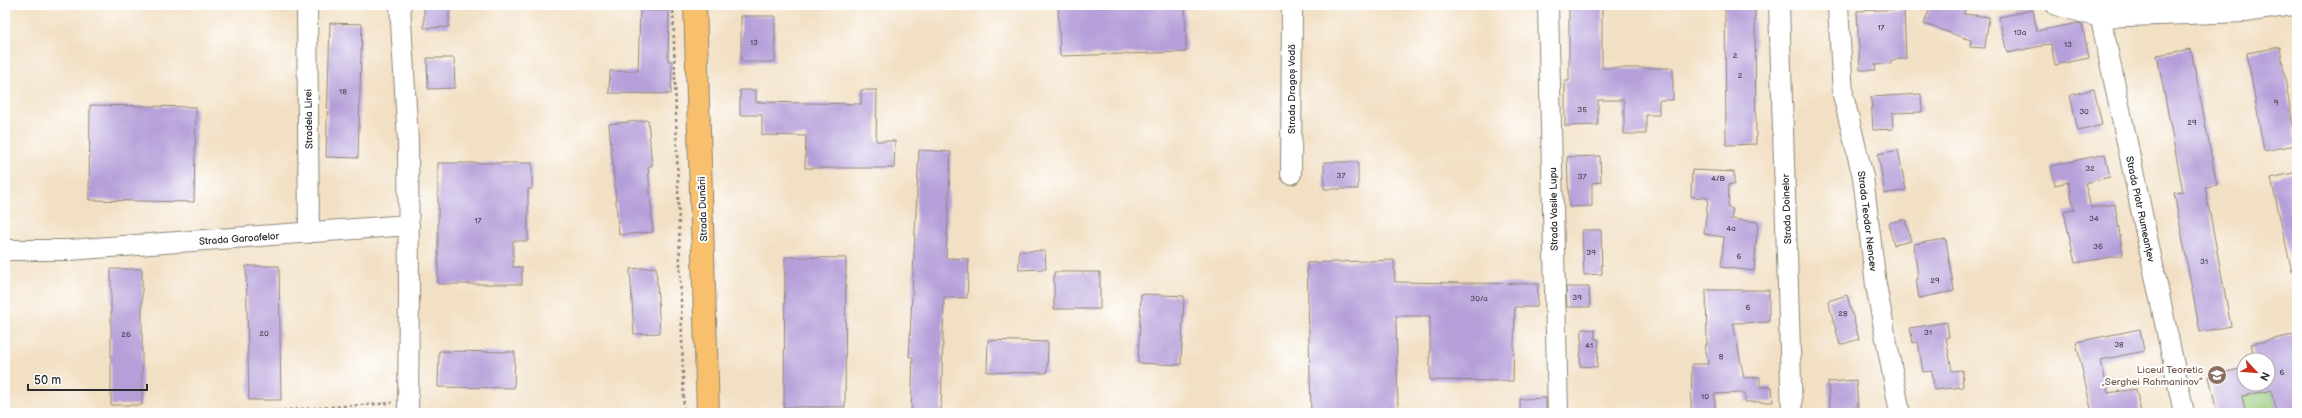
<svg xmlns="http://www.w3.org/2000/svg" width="2302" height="418" font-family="'Balsamiq Sans',sans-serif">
<rect width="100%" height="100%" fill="#fff"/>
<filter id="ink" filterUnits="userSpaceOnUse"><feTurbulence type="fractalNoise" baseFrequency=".025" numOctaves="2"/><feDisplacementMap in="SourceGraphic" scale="8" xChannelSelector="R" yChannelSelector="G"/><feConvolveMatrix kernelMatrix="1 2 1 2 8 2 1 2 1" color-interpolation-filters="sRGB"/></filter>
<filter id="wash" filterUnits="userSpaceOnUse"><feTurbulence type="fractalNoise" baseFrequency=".012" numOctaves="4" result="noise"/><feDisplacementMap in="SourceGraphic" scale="16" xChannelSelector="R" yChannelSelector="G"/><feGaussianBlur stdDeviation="0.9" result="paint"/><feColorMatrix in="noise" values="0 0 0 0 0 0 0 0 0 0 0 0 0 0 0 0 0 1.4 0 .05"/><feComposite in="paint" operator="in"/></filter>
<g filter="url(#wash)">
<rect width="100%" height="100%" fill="#f2e0c4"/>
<path fill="#97ca7a" stroke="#617a52" d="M2272 390 2277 413H2246L2242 396Z"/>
<g id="blocks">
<path fill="#b59fd9" d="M424 5H449V27L424 28Z
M1058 5H1185L1186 52 1060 56Z
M1569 5H1602V68H1673V100H1659V115H1646V134H1624V100H1598V125L1565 126V81H1569Z
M1725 5H1755L1756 144 1726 145Z
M1931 5H1950L1965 10 1964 14 1989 17 1985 48 1970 47 1971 40 1924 24Z
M1904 9 1906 59 1891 60V64L1875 65 1876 70H1860L1857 11Z
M640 10 669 11 668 61H672L671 94 609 93 610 71H638Z
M2033 10 2037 31 2078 23 2082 24 2089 58 2055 65 2051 44 2007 53 1999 17Z
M741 16H775V62H741Z
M330 23 362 24 358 158 326 157Z
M2280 47 2296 145 2264 151 2247 53Z
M2191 49 2217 185 2205 187 2231 326 2200 332 2174 193 2183 192 2157 55Z
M427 58H454L455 88 428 89Z
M2094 89 2102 125 2078 131 2070 95Z
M740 90H756V102L861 104V90H877L876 141H895L894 168H805L806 136 762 135V115H740Z
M1921 94 1922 112 1892 113 1893 129 1873 130 1871 97Z
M90 105 196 107 194 202 89 200Z
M648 120 652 166H648L653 232 619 235 609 124Z
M919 150 951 152 946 258 969 259 967 298 944 297 941 413H911L913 357H909Z
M1898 150 1906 190 1885 194 1878 154Z
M2105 154 2110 177 2085 183 2091 208 2115 204 2123 255 2075 263 2064 212 2074 210 2068 182 2055 185 2051 166Z
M1600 156 1601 182 1592 183V206L1569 207 1567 157Z
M1324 162H1358V189H1324Z
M438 163H532V189H528V241H513V267H522V284H438Z
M1692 170 1734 172V185L1729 184 1728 208 1733 209 1731 219 1758 222 1754 271 1721 267 1724 237 1704 234 1708 198 1691 197Z
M2297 172V272H2292L2271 178Z
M1905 219 1911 241 1894 245 1888 223Z
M1582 230H1601L1602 274 1584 275Z
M1946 239 1954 291 1919 298 1916 280 1918 279 1914 244Z
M1019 251H1045L1046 269 1019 270Z
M785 257 846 258 845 407H784Z
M1394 260 1395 282 1538 284 1537 307H1515L1513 381 1430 380V316H1396L1398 413H1311L1307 263Z
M246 266H279L281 400H249Z
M656 267 660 333 634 334 630 269Z
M111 269H142V405H111Z
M1054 272H1100V309H1054Z
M1566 287H1589L1590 307H1567Z
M1706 290H1769V322L1733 323 1744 378 1760 377V387H1772L1773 402H1745V393L1715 394V410L1691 409 1692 364H1708L1705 345H1707Z
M1141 294 1184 296 1181 365 1138 363Z
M1847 295 1859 339 1840 345 1828 301Z
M1947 322 1949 337H1946L1952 371 1962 370 1963 387 1934 390 1932 371 1923 372 1918 342 1913 343 1910 328Z
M1582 329 1595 330V339H1599L1597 367 1580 366Z
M2140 329 2144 351 2101 360 2108 393 2136 389 2141 413H2092L2076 342Z
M2297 334V413H2277L2272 390 2242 396 2246 413H2217L2209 376 2244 368V384H2268V360H2255L2251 344Z
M988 340 1048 342 1047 373 987 372Z
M439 351 515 352 514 388 438 387Z
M1856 380 1858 407 1830 409 1828 382Z
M1546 398V413H1520V399Z"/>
</g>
</g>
<g filter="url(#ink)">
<use href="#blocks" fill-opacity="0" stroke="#8e8678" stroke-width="1"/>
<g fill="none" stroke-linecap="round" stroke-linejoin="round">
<g stroke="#8e8678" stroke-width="22">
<path id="minor" d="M307 5 309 233
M400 5 408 141 409 291 408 413
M1548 5 1558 413
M1779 5 1792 413
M1838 5 1843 95 1863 177 1876 285 1900 413
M2056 5 2100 17 2245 12 2293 5
M2098 5 2184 413
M1291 174 1292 5
M5 250H69L409 225"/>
</g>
<g stroke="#8e8678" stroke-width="24">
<path id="major" d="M695 5 708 413"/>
</g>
<path stroke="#8e8678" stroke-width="2.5" stroke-dasharray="3 3" stroke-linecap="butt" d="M673 5 684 413
M241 413 392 403"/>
<use href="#minor" stroke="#fff" stroke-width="20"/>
<use href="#major" stroke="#f8bf6c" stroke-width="22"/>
</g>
</g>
<defs>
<g id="school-disc" transform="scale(1)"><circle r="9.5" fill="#8d6e63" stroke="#fff"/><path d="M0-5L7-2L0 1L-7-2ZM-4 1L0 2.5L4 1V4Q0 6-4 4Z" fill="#fff"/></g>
</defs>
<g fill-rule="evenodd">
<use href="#school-disc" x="2217" y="375"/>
</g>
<g text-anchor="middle" stroke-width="4" stroke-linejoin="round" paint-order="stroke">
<g font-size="8" fill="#4e4856">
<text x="1881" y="30">17</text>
<text x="2020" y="35">13a</text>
<text x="754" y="45">13</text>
<text x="2068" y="47">13</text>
<text x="1735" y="58">2</text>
<text x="1740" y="78">2</text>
<text x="343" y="94">18</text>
<text x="2276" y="105">9</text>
<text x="1582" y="112">35</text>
<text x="2084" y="114">30</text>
<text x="2192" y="125">29</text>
<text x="2090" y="171">32</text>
<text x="1341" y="178">37</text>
<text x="1582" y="179">37</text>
<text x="1718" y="181">4/B</text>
<text x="2094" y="221">34</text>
<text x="478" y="223">17</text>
<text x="1731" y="231">4a</text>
<text x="2098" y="249">36</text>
<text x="1591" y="255">39</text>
<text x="1739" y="259">6</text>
<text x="2204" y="264">31</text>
<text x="1935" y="283">29</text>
<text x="1577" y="300">39</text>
<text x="1479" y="301">30/a</text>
<text x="1748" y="310">6</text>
<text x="1843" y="316">28</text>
<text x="1928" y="335">31</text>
<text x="264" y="336">20</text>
<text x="126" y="337">26</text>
<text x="2119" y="347">38</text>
<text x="1589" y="348">41</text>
<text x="1721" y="359">8</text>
<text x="2282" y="375">6</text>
<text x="1705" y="399">10</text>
</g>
<g font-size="10" fill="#2b2b2b" stroke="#fff">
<text transform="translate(1291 89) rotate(-90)" y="4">Strada Dragoș Vodă</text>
<text transform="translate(308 119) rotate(-91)" y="4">Stradela Lirei</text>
<text transform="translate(702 209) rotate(-92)" y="4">Strada Dunării</text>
<text transform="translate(1553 209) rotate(-91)" y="4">Strada Vasile Lupu</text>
<text transform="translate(1786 209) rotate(-92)" y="4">Strada Doinelor</text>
<text transform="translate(2141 209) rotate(78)" y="4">Strada Piotr Rumeanțev</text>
<text transform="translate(1868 221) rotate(83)" y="4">Strada Teodor Nencev</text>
<text transform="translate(239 238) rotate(-4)" y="4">Strada Garoafelor</text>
</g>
<g font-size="10" fill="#785e54" stroke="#fff" text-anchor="end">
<text x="2203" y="373">Liceul Teoretic<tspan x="2203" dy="12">„Serghei Rahmaninov”</tspan></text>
</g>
</g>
<rect width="2302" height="418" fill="none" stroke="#fff" stroke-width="20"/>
<g transform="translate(2256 372) rotate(116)"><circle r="19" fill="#ffffff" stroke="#aaaaaa"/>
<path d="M0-3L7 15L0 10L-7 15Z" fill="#c8321e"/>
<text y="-6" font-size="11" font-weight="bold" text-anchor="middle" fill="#2b2b2b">N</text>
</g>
<path d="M28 384v6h119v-6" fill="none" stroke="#2b2b2b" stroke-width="2"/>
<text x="34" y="384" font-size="12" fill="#2b2b2b" stroke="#ffffff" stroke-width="3" paint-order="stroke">50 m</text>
</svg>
